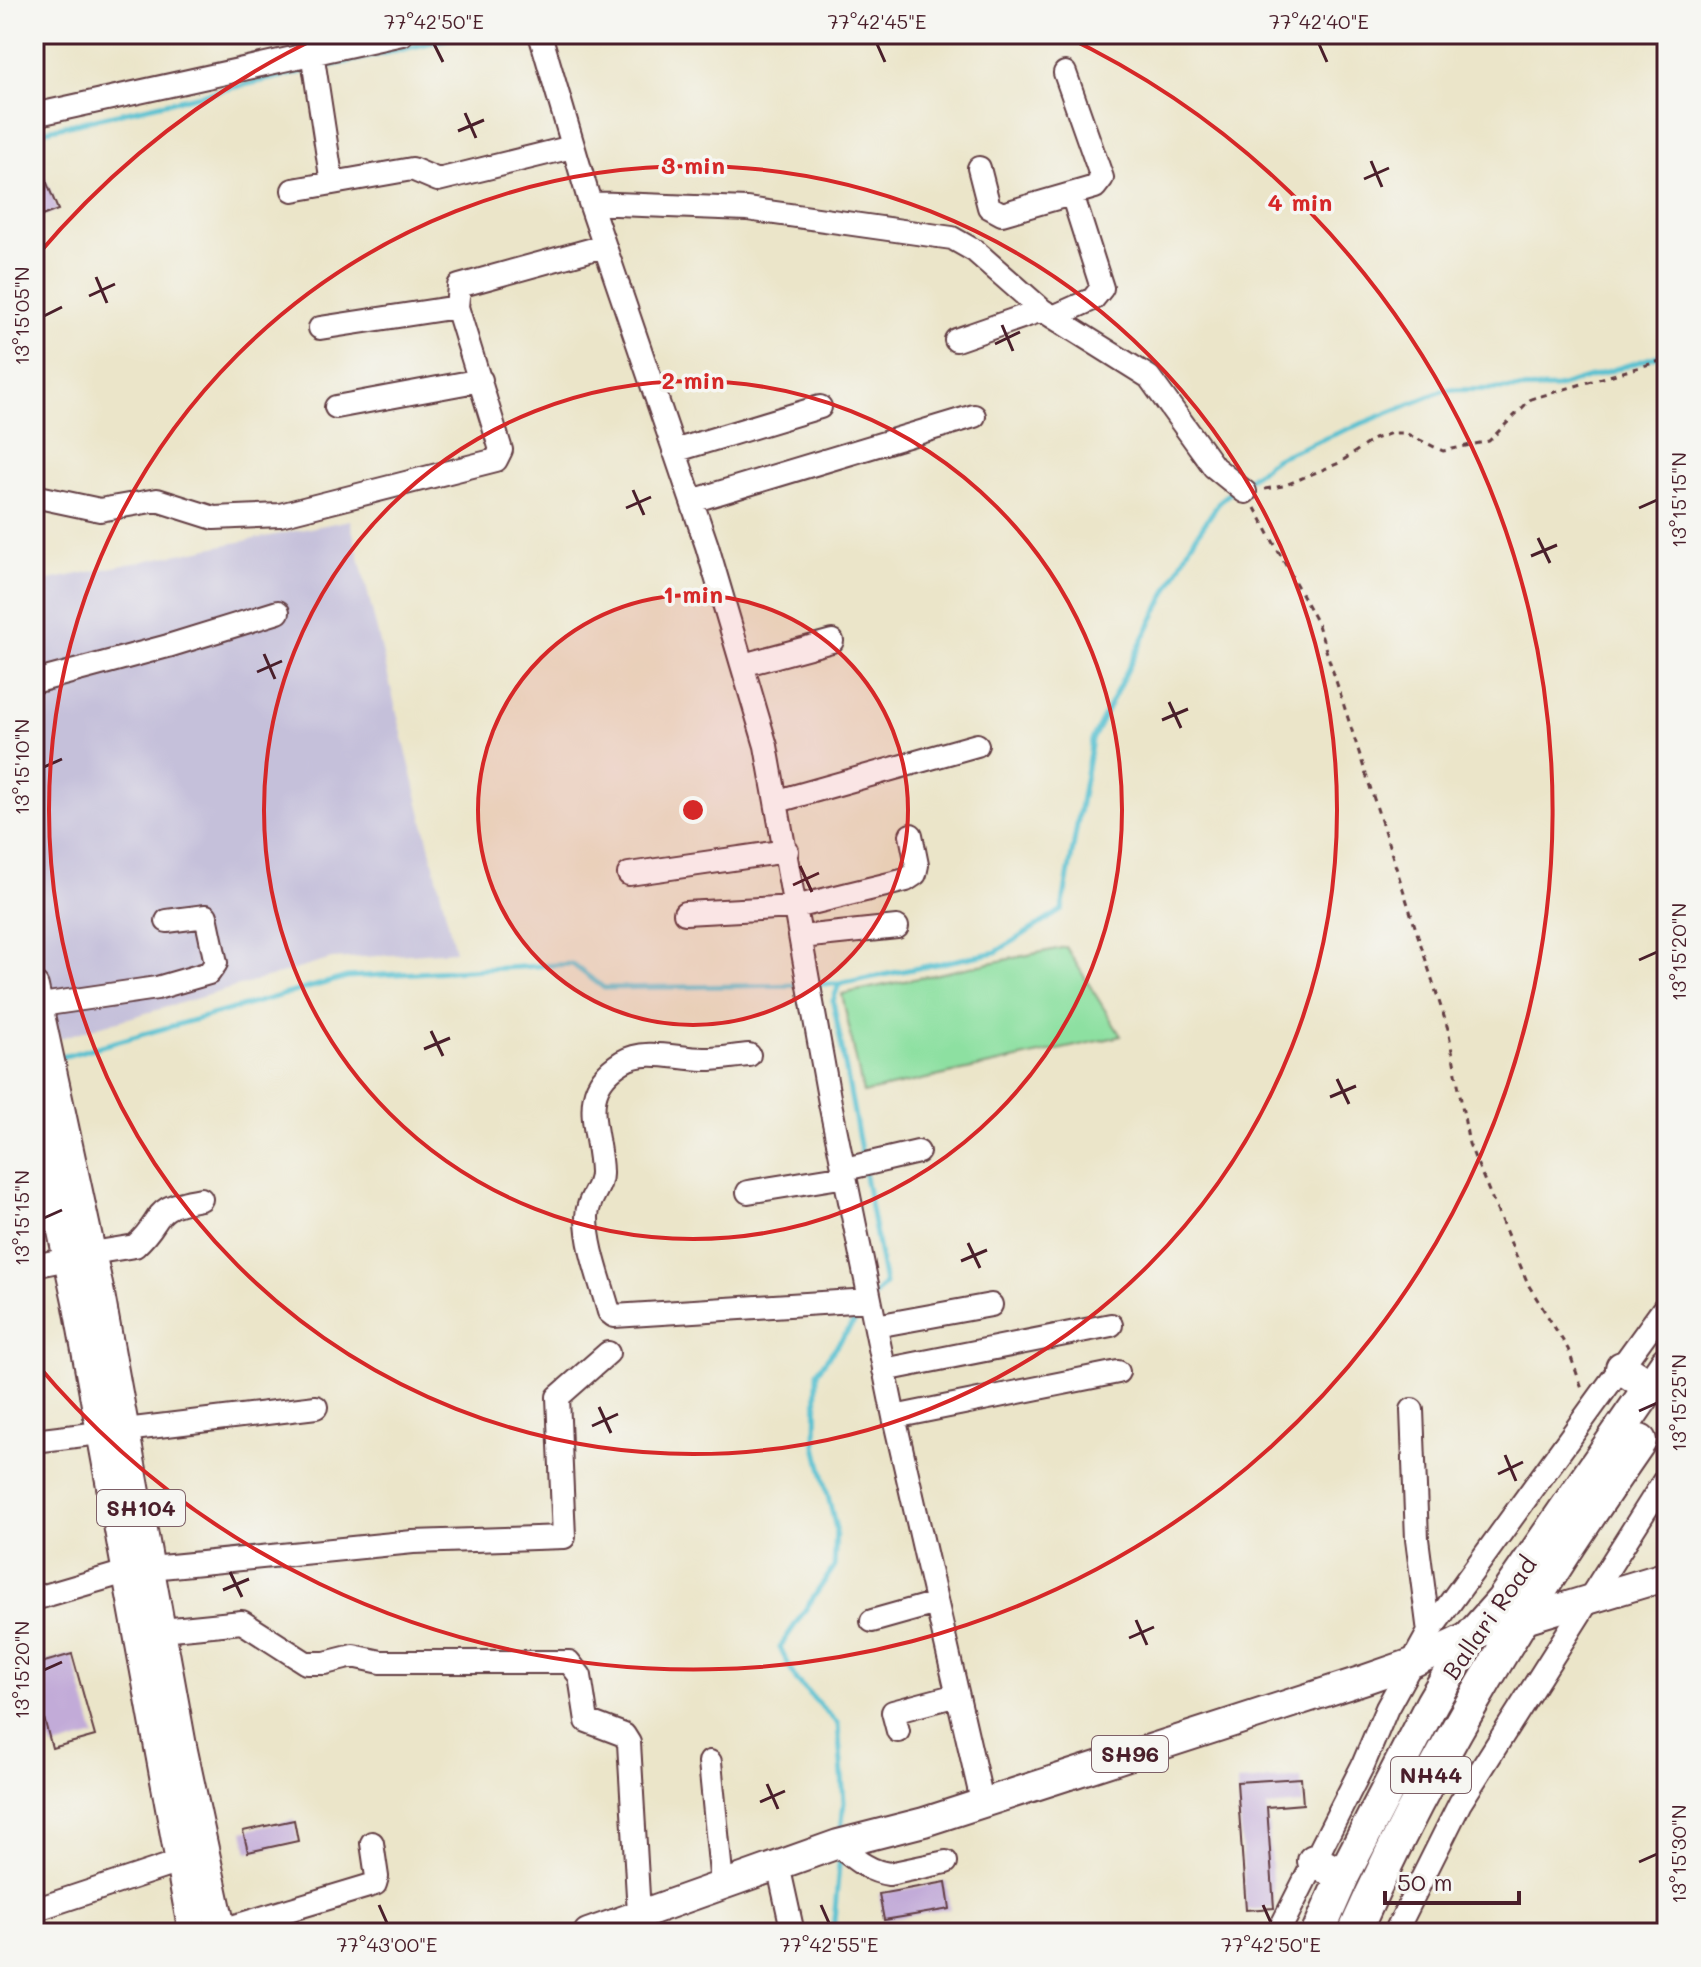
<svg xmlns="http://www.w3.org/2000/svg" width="1701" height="1967" font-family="Mali,sans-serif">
<rect width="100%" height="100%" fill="#f6f6f2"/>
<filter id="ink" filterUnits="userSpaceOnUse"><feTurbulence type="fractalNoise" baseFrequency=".0125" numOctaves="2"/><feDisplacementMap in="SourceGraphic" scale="16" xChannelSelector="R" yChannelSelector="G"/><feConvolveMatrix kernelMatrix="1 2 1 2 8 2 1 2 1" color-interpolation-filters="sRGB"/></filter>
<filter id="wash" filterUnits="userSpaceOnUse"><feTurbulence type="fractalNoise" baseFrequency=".006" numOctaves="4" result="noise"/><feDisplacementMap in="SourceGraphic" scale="32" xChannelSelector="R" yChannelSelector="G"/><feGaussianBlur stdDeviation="1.8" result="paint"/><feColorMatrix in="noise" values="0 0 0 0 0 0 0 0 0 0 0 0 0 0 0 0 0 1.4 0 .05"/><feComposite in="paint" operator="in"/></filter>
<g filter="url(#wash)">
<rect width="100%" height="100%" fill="#ebe5c9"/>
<path fill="#c5c0da" d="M350 520 455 951 332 959 60 1038 34 923V583Z"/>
<path fill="#8de0a1" stroke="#6c8066" stroke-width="2" d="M1066 947 1121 1036 863 1093 842 994Z"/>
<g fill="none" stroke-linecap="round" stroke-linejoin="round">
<path stroke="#55c0d0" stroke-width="5" d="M320 68 469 34
M34 133 310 70
M1243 483 1276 458 1445 390 1555 388 1667 353
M814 984H839
M58 1058 347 977 572 964 604 988 804 985
M863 1161 833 1001 839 984 996 952 1062 910 1092 740 1191 544 1220 501 1235 489
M864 1170 885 1284 875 1295
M841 1832 844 1802 838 1724 796 1680 780 1647 834 1567 836 1529 816 1446 817 1372 864 1309
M833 1933 840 1854"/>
</g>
<g id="blocks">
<path fill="#c2abd8" d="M34 151 58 210 34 219Z
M72 1654 95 1736 52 1748 34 1681V1665Z
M1301 1778 1303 1804 1267 1807 1274 1908 1246 1910 1237 1782Z
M294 1820 298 1841 248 1852 243 1831Z
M946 1882 950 1909 884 1920 879 1894Z"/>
</g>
</g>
<g filter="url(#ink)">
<use href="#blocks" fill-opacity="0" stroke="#623d43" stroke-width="2"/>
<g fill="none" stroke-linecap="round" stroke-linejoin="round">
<g stroke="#623d43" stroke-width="26">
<path id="minor" d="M540 34 590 203 707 546 766 746 830 1103 894 1417 982 1801
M312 52 332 183
M34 115 402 34
M979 168 989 207 1002 214 1095 187 1102 178 1065 73
M293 190 412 169 438 180 572 147
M590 203 747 209 952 238 975 251 1042 310 1149 377 1214 467 1245 492
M1053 317 1093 299 1102 288 1072 194
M320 328 457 307 459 286 604 246
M956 340 1042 310
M336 407 481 380
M674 451 820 407
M34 496 100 510 157 500 214 518 280 515 496 460 501 450 457 307
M692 501 974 416
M743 665 832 641
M34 682 168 646 278 612
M778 801 977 745
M629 874 787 851
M685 913 795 907 906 880 915 874 917 865 911 835
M801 937 897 927
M34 1006 157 988 209 973 216 963 206 916 167 921
M749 1055C735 1056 720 1059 706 1059 680 1060 647 1047 622 1062 575 1091 600 1129 601 1172 602 1189 587 1198 587 1217 587 1248 601 1282 609 1312L614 1316 870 1300
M845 1169 918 1152
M748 1192 846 1176
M92 1253 135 1246C167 1217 148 1208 201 1199
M34 1266 68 1259
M876 1326 991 1305
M884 1370 1111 1325
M1412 1410 1417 1539 1429 1632
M894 1417 1118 1372
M34 1441 316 1407
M151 1568 413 1542 564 1537 558 1397 608 1353
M34 1599 126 1572
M872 1621 936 1603
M162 1630 242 1622 306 1663H325L353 1656 381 1662H569L580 1676 587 1721 624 1735 629 1743 639 1913
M898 1731 893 1712 957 1695
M710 1762 722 1884
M837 1845C854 1858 867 1871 889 1874L946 1862
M778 1865 793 1933
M34 1910 179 1862
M222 1930 375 1884 377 1877 372 1843
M1278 1933 1363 1765 1387 1708 1429 1632 1667 1304
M1395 1933 1460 1803 1667 1476"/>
</g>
<g stroke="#623d43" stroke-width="32">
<path id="major" d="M34 987 100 1294 182 1746 222 1933
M34 1101 77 1301 193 1933
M588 1933 838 1844 924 1822 1363 1680 1412 1663 1472 1635 1667 1576"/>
</g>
<g stroke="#623d43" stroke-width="36">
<path id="highway" d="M1622 1368 1651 1387
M1314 1861 1343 1876
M1318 1933 1343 1876 1432 1703 1472 1635 1502 1601 1667 1362
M1354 1933C1432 1758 1531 1598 1640 1441"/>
</g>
<path stroke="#623d43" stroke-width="3" stroke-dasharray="6 6" stroke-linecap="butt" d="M1265 489 1283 486 1339 463 1374 439 1392 433H1405L1443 451 1489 441 1531 399 1667 359
M1255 508 1318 625 1448 1029 1469 1144 1529 1286 1568 1349 1582 1388"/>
<use href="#minor" stroke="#fff" stroke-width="22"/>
<use href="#major" stroke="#fff" stroke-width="28"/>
<use href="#highway" stroke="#fff" stroke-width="32"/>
</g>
</g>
<path fill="none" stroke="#4a1f2b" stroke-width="3" d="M434 44 443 62M877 44 885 62M1319 44 1327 62M465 113 476 138M458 131 484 120M1371 161 1382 187M1364 179 1389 168M96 277 107 303M89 296 115 284M44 316 62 307M1002 325 1013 351M995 344 1020 332M633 490 644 515M626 508 651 497M1639 508 1657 500M1538 538 1550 563M1531 556 1557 545M264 654 275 679M257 672 282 661M1169 702 1181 728M1162 720 1188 709M44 767 62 759M800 866 812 892M793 885 819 873M1639 960 1657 952M431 1031 443 1056M424 1049 450 1038M1337 1079 1349 1104M1330 1097 1356 1086M44 1218 62 1210M968 1243 980 1268M961 1261 987 1250M599 1407 611 1433M1639 1411 1657 1403M592 1426 618 1414M1505 1455 1516 1481M1498 1474 1523 1462M230 1572 242 1597M223 1590 249 1579M1136 1620 1147 1645M1129 1638 1154 1627M44 1670 62 1662M767 1784 778 1809M760 1802 785 1791M1639 1862 1657 1854M379 1905 387 1923M821 1905 829 1923M1263 1905 1271 1923"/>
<circle cx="693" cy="810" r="215" fill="#d62828" fill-opacity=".12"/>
<g fill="none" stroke="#d62828" stroke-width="4">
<circle cx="693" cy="810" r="215"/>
<circle cx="693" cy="810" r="429"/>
<circle cx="693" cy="810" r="644"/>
<path d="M35 258A859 859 0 0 1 323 35M1063 35A859 859 0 1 1 35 1362"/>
</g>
<g text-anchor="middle" stroke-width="7" stroke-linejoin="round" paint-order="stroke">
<g fill="#f6f6f2" stroke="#7e6067" stroke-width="2">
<rect x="97" y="1490" width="88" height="36" rx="6"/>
<rect x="1092" y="1736" width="76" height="36" rx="6"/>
<rect x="1391" y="1757" width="80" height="36" rx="6"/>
</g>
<g font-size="22" font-weight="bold" fill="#4a1f2b">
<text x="141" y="1516">SH104</text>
<text x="1130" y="1762">SH96</text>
<text x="1431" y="1783">NH44</text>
</g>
<g font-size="24" fill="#4a1f2b" stroke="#f6f6f2">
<text transform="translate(1490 1618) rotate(-55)" y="8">Ballari Road</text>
</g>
</g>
<circle cx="693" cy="810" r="12" fill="#d62828" stroke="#f6f6f2" stroke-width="4"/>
<g font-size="24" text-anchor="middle" font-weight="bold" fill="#d62828" stroke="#f6f6f2" stroke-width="7" stroke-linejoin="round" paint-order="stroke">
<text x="693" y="174">3 min</text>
<text x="1300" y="211">4 min</text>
<text x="693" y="389">2 min</text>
<text x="693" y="603">1 min</text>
</g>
<rect width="1701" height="1967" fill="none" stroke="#f6f6f2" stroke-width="88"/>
<path d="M1385 1891v12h134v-12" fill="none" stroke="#4a1f2b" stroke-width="4"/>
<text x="1397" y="1891" font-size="24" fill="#4a1f2b" stroke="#f6f6f2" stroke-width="6" paint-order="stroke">50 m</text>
<rect x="44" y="44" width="1613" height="1879" fill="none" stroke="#4a1f2b" stroke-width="3"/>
<g font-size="20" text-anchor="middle" fill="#4a1f2b">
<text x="434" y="29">77°42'50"E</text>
<text x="877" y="29">77°42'45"E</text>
<text x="1319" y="29">77°42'40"E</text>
<text transform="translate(22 316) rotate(-90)" y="7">13°15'05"N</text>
<text transform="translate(1679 500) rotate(-90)" y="7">13°15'15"N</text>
<text transform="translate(22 767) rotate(-90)" y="7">13°15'10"N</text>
<text transform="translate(1679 952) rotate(-90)" y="7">13°15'20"N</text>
<text transform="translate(22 1218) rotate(-90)" y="7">13°15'15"N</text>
<text transform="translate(1679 1403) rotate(-90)" y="7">13°15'25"N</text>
<text transform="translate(22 1670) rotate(-90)" y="7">13°15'20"N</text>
<text transform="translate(1679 1854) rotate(-90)" y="7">13°15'30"N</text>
<text x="387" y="1952">77°43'00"E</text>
<text x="829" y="1952">77°42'55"E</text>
<text x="1271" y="1952">77°42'50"E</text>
</g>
</svg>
